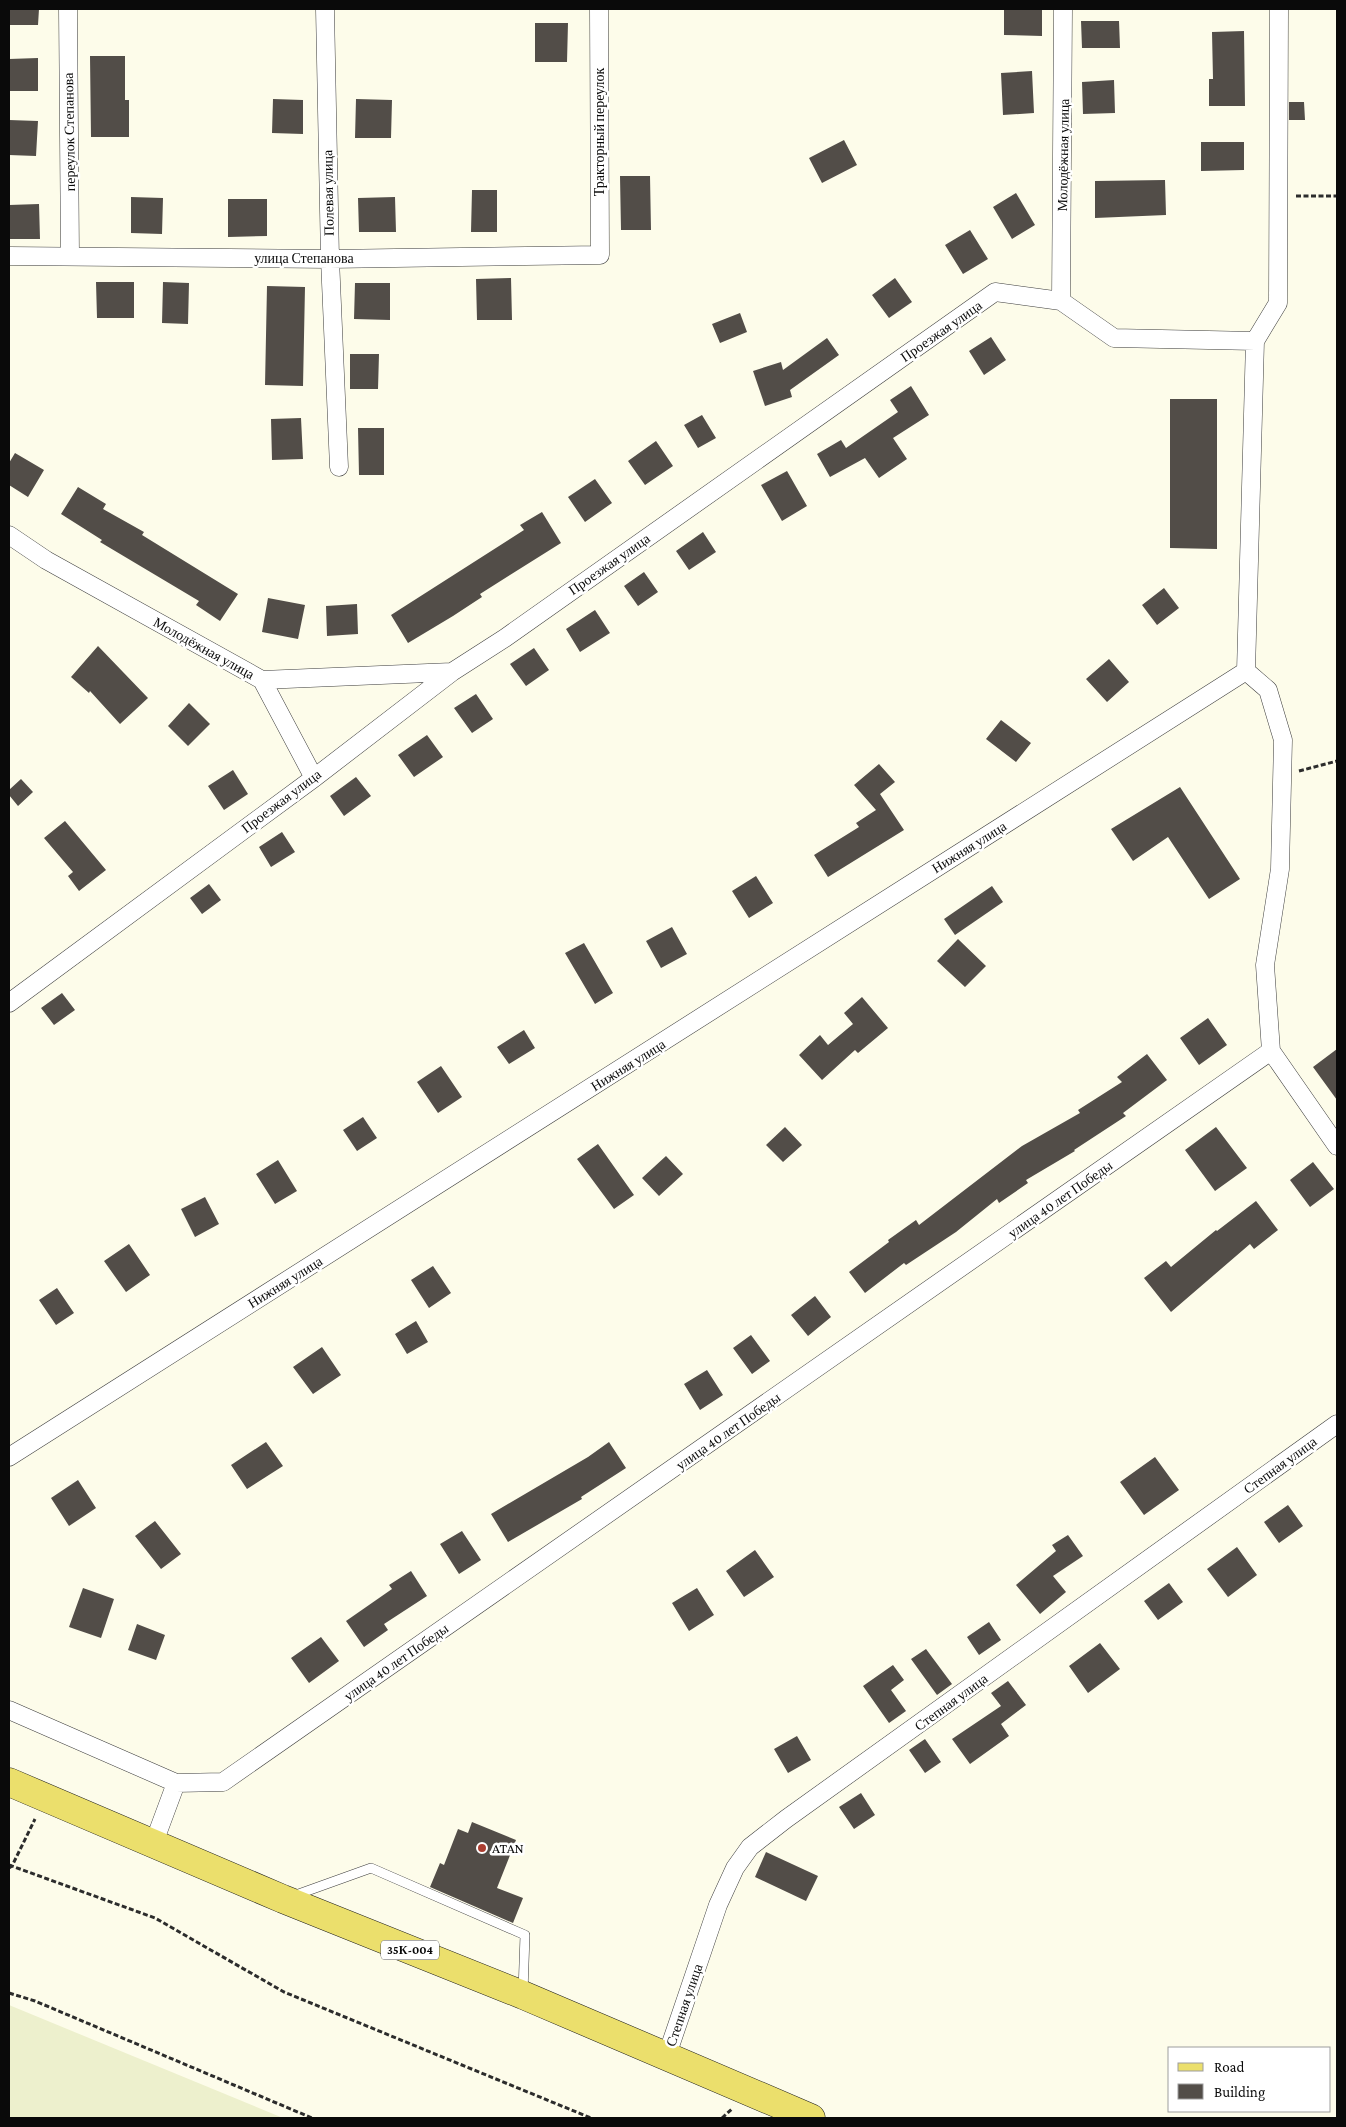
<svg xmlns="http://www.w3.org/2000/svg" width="1346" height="2127" font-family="'Crimson Pro',serif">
<rect width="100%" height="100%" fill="#fdfcea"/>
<path fill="#edf0cd" d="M9 2005 283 2118H9Z"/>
<path fill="#524d48" d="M9 9H39L38 25H9Z
M1004 9H1042V36L1004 35Z
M1081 21H1119L1120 48H1082Z
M535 23H568L567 62H535Z
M1244 31 1245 106H1209V79H1213L1212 32Z
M90 56H125V100H129V137H91Z
M38 58V91H9V59Z
M1032 71 1034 113 1003 115 1001 73Z
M1114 80 1115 113 1083 114 1082 82Z
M273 99 303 100V134L272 133Z
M356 99 392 100 391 138H355Z
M1289 102H1304L1305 120H1289Z
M9 120 38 121 36 156 9 155Z
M844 140 857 165 822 183 809 158Z
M1201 142H1244V170L1201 171Z
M620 176H650L651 230H621Z
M1165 180 1166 215 1095 218V181Z
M472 190H497V232H471Z
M1016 193 1035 225 1012 239 993 207Z
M131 197 163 198 162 234 131 233Z
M395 197 396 232H359L358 198Z
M228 199H267V236L228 237Z
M39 204 40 239H9V205Z
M970 230 988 259 963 274 945 245Z
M511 278 512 320H477L476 279Z
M895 278 912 302 889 318 872 295Z
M96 282H134V318H97Z
M163 282 189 283 188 324 162 323Z
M355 283H390V320L354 319Z
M267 286 305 287 303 386 265 385Z
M740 313 747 332 720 343 712 324Z
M991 337 1006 360 984 375 969 351Z
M827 338 839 355 790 390 792 397 765 406 753 371 781 362 783 370Z
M350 354H379L378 389H350Z
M911 386 929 415 893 438 907 459 879 478 865 458 830 477 817 454 841 440 846 448 898 412 890 400Z
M1170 399H1217V549L1170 548Z
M702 415 716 438 698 448 684 425Z
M301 418 303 459 272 460 271 419Z
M358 428H384V475H359Z
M656 441 673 466 645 485 628 461Z
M15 453 44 470 28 497 9 485V463Z
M787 471 807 506 782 521 761 485Z
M595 479 612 503 585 522 568 497Z
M78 487 106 504 103 509 144 532 142 535 238 594 220 621 196 605 199 601 100 542 102 540 61 514Z
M542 512 561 543 480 594 482 597 453 616 408 643 391 615 524 530 520 525Z
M703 532 716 552 689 570 676 551Z
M644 572 658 592 638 606 624 586Z
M1164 588 1179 608 1157 625 1142 605Z
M268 598 305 605 298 639 262 632Z
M357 604 358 634 327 636 326 606Z
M595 610 610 633 580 652 566 629Z
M98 646 148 698 120 724 90 691 89 693 71 677Z
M534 648 549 670 526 686 510 664Z
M1109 659 1129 682 1107 702 1086 679Z
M476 694 493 719 472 733 454 708Z
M189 703 210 724 188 746 168 726Z
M1001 720 1031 743 1016 762 986 739Z
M427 735 443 757 414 777 398 755Z
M879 764 895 782 880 794 904 830 828 877 814 855 859 827 856 823 876 810 854 785Z
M233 770 248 794 224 810 208 786Z
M356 777 371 796 344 816 330 796Z
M21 779 33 792 18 806 9 795V790Z
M1180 787 1240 879 1209 899 1168 837 1133 861 1111 829Z
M65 821 106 870 79 891 68 876 73 872 44 838Z
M282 832 295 852 271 867 259 847Z
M756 876 773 903 749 918 732 891Z
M209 884 221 900 202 914 190 898Z
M992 886 1003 902 955 935 944 919Z
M672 927 687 954 661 968 646 941Z
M958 939 986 966 965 987 937 961Z
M584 943 613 993 595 1004 565 953Z
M62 993 75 1010 54 1025 41 1008Z
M862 997 888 1028 858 1053 855 1050 822 1080 799 1055 820 1035 828 1045 853 1024 844 1013Z
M1208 1018 1227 1045 1199 1065 1180 1038Z
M524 1030 535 1048 509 1064 497 1047Z
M1337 1049V1100L1313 1067Z
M1147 1054 1167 1080 1123 1113 1126 1116 1074 1150 1075 1151 1026 1180 1028 1183 999 1203 997 1199 956 1232 906 1265 904 1263 865 1293 849 1272 889 1242 888 1240 916 1220 919 1225 1022 1146 1080 1113 1078 1110 1122 1082 1117 1077Z
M441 1066 462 1097 438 1113 417 1082Z
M363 1117 377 1138 357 1151 343 1130Z
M785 1127 802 1145 783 1162 766 1145Z
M1216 1127 1247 1168 1215 1191 1185 1150Z
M598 1144 634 1195 614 1209 577 1159Z
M666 1156 683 1174 659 1196 642 1178Z
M278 1160 297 1191 275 1204 256 1174Z
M1313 1162 1334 1189 1310 1207 1290 1180Z
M205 1197 219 1224 195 1237 181 1209Z
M1256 1201 1278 1230 1254 1249 1250 1244 1171 1312 1144 1278 1166 1261 1171 1267 1216 1230 1217 1231Z
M129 1244 150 1275 126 1292 104 1261Z
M433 1266 451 1293 429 1308 411 1280Z
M57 1288 74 1313 56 1325 39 1300Z
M815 1296 831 1317 808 1336 791 1315Z
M416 1321 428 1342 407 1354 395 1334Z
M751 1335 770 1361 752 1374 733 1348Z
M322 1347 341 1375 313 1394 293 1367Z
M707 1370 723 1395 700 1410 684 1384Z
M266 1442 283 1466 247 1489 231 1465Z
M609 1442 626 1468 581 1497 582 1499 508 1542 491 1514 588 1457Z
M1155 1457 1179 1490 1144 1515 1120 1482Z
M78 1480 96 1508 69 1526 51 1498Z
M1288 1505 1303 1526 1279 1543 1264 1522Z
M155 1521 181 1554 161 1569 135 1536Z
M462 1531 481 1560 459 1574 440 1544Z
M1068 1535 1083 1556 1053 1576 1066 1592 1040 1614 1016 1585 1056 1551 1052 1545Z
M1237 1547 1257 1575 1228 1597 1207 1569Z
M755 1550 774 1577 744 1597 726 1571Z
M411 1571 427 1596 384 1624 388 1630 364 1647 346 1621 392 1589 389 1585Z
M1169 1583 1183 1602 1158 1620 1144 1601Z
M83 1588 114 1599 101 1638 69 1627Z
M697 1588 714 1615 689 1631 672 1603Z
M989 1622 1001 1640 979 1655 967 1637Z
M137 1624 165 1635 156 1660 128 1650Z
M321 1637 339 1661 309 1683 291 1658Z
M1100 1643 1120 1669 1088 1693 1069 1666Z
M926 1649 952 1684 937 1695 911 1659Z
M893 1665 904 1680 891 1690 906 1711 889 1723 863 1686Z
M1008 1681 1026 1705 1001 1724 1009 1736 970 1764 952 1739 1001 1706 991 1693Z
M797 1736 811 1760 788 1773 774 1749Z
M925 1739 941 1762 925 1773 909 1750Z
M861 1793 875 1815 854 1829 839 1807Z
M472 1822 516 1840 497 1888 523 1898 513 1923 430 1887 440 1863 444 1865 458 1829 468 1833Z
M766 1852 818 1876 806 1901 755 1877Z"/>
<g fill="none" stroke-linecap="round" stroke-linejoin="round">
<g stroke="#3d3d3d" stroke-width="10">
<path id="service" d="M293 1896 371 1868 525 1935 523 1992"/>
</g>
<g stroke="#3d3d3d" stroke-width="19">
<path id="minor" d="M68 9 70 256
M325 9 330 259 339 467
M1279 9 1278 303 1255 341 1246 671 1268 690 1283 740 1280 869 1265 965 1271 1051 1337 1146
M9 256 330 259 600 255 599 9
M1061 301 1063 9
M9 535 46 560 262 680 452 672
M262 680 314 778
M9 1003 314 778 452 672 505 638 995 292 1061 301 1114 338 1255 341
M9 1457 1246 671
M9 1710 176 1783 223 1782 1271 1051
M153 1845 176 1783
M666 2058 718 1905 735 1868 750 1847 786 1819 1337 1424"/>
</g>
<g stroke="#1b1b1b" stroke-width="29">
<path id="primary" d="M9 1782 283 1899 523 1995 811 2118"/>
</g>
<path stroke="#2c2c2c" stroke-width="3" stroke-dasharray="5 2.5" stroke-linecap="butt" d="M1296 196H1337
M1299 771 1337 761
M9 1865 155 1918 284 1992 591 2118
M9 1868 12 1866 35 1819
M9 1993 35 2001 312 2118
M722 2118 733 2108"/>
<use href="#service" stroke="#fff" stroke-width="9"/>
<use href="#minor" stroke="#fff" stroke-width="18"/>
<use href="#primary" stroke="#ebdf6c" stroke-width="28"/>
</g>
<circle fill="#ab3e31" stroke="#fff" stroke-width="2" cx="482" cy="1848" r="5"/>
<g text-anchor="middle" stroke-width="5" stroke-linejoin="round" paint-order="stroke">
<rect fill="#fff" stroke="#545454" stroke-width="1" x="381" y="1940.5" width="58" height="19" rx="4"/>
<g font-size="12" font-weight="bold" fill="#0a0a0a">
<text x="410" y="1954">35К-004</text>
</g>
<g font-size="14" fill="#0a0a0a" stroke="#fff">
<text transform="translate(69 132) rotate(-91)" y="5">переулок Степанова</text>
<text transform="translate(599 132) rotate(-90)" y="5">Тракторный переулок</text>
<text transform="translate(1063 155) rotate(-89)" y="5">Молодёжная улица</text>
<text transform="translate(328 193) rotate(-91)" y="5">Полевая улица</text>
<text x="304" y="263">улица Степанова</text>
<text transform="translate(941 331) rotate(-35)" y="5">Проезжая улица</text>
<text transform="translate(609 564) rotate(-35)" y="5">Проезжая улица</text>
<text transform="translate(204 648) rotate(29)" y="5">Молодёжная улица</text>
<text transform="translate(281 801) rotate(-37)" y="5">Проезжая улица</text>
<text transform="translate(969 847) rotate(-32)" y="5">Нижняя улица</text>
<text transform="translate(628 1065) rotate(-32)" y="5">Нижняя улица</text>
<text transform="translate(1060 1199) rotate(-35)" y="5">улица 40 лет Победы</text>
<text transform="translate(285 1282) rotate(-32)" y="5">Нижняя улица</text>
<text transform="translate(728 1431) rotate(-35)" y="5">улица 40 лет Победы</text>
<text transform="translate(1280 1465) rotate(-36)" y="5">Степная улица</text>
<text transform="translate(396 1662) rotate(-35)" y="5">улица 40 лет Победы</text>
<text transform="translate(951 1702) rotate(-36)" y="5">Степная улица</text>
<text transform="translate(684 2005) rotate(-71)" y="5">Степная улица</text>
</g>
<g font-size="14" fill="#0a0a0a" stroke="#fff" text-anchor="start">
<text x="492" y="1853">ATAN</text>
</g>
</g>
<rect width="1346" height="2127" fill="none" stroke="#0a0a0a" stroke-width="20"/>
<rect x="1168" y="2047" width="162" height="65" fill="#ffffff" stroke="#9d9d9d"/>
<rect x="1178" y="2063" width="25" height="8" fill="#ebdf6c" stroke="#9d9d9d"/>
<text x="1214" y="2072" font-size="15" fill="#0a0a0a">Road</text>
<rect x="1178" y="2084" width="25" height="15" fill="#524d48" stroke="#9d9d9d"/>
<text x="1214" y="2097" font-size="15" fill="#0a0a0a">Building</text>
</svg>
